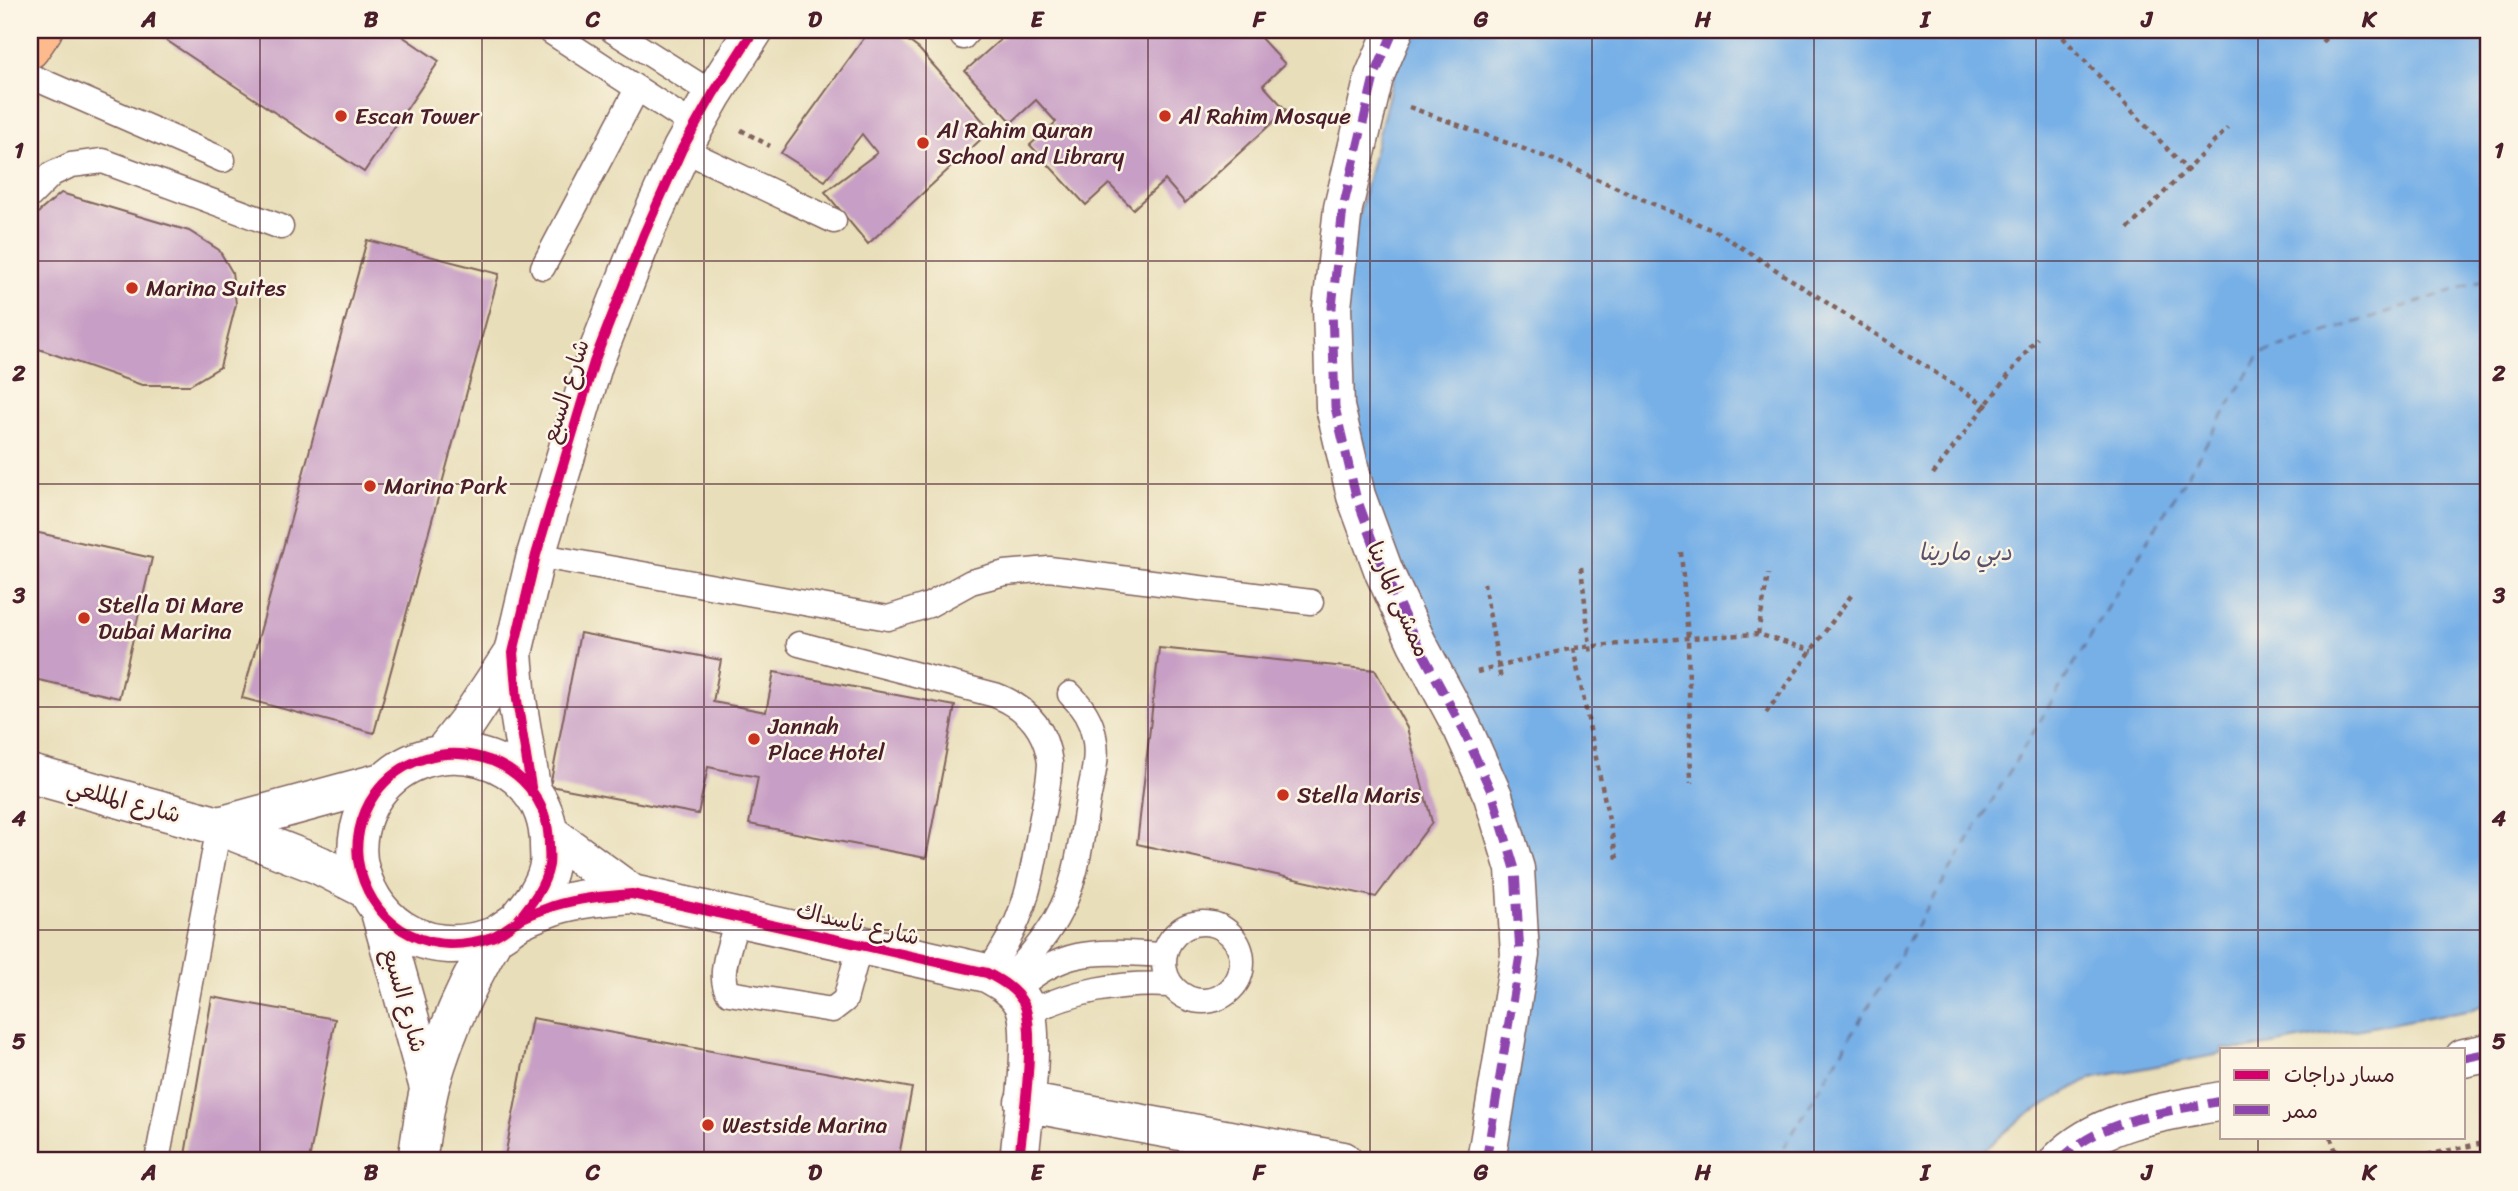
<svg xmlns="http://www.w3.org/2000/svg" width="2518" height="1191" font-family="Sriracha,'Playpen Sans Arabic',sans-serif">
<rect width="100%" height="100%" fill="#fcf5e5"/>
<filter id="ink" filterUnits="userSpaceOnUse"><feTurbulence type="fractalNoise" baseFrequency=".0143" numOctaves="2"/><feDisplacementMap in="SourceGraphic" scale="14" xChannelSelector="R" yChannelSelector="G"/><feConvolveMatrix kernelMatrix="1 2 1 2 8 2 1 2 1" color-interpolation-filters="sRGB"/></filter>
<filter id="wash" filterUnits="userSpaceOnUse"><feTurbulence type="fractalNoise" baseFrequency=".00686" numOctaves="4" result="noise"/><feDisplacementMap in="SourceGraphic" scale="28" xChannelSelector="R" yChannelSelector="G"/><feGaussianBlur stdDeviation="1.57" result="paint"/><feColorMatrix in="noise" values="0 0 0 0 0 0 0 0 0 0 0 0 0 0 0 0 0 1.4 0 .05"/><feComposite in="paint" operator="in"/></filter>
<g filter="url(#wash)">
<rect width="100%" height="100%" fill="#e8deb9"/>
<path fill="#77b0e7" stroke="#606889" stroke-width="2" d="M1405 30H2488V1003L2473 1009 2249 1049H2222V1054L2091 1078 2022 1118 1972 1161H1497L1521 837 1365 505 1336 306Z"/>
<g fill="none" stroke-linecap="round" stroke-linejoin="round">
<path stroke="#5a526d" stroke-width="2" stroke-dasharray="9 7" stroke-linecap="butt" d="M1776 1161 2260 354 2488 279"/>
</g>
<g id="blocks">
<path fill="#c79ec5" d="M151 30H393L439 61 364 172Z
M870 30H894L919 49 991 130 868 244 825 192 877 153 862 134 825 181 781 153Z
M1011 30H1266L1259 36 1285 64 1263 85 1286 110 1185 203 1165 180 1133 209 1109 184 1086 205 1030 145 1056 122 1036 100 1012 122 965 71Z
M61 193 189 231 219 250 232 272 236 304 220 367 190 385H142L30 346V224L40 211Z
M367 240 499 274 374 733 242 698Z
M30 531 152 558 119 698 30 678Z
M580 633 721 660 713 702 766 712 774 672 955 706 926 858 749 824 758 777 708 767 698 814 550 786Z
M1159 648 1375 670 1407 728 1432 822 1376 897 1137 844Z
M212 997 335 1019 309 1161H184Z
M532 1018 912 1088 898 1161H504Z"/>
</g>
</g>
<g filter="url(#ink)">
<use href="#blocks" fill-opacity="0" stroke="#81625d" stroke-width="2"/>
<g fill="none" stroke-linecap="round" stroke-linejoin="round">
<g stroke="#81625d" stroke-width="27">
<path id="lane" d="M548 30 695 126
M612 30 713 94
M963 37 969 30
M30 76 223 160
M682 149 834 221
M30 196 52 174 71 165 103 161 281 227
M543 267 637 89
M536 555 888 618 929 605 971 582 1005 573 1049 569 1311 602
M799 644 995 695C1027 707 1046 729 1050 763 1049 785 1044 806 1040 827 1031 886 1023 924 987 973
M738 917C733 937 715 977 729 993L832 1010 845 1000 860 945
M1164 962a39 39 0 1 1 78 0a39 39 0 1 1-78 0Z
M1005 982C1024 963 1042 943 1056 919 1077 883 1081 841 1088 800 1092 779 1099 757 1094 736 1091 719 1082 706 1070 694
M1015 991C1065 945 1101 952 1164 955
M1027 1013C1074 991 1119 982 1171 985
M157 1161 219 826"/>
</g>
<g stroke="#81625d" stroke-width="41">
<path id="street" d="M1394 30 1374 77 1343 208 1332 307 1335 407 1356 496 1384 572 1417 643 1463 729 1493 796 1515 869 1520 955 1486 1161
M443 753 468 721 513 653
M30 774 219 826 319 865 366 889
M532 793 517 700 513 653 536 555 594 362 644 234 682 149 713 94 754 30
M219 826 385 781
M549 833 632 894
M380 912 429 1088
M518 920C531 904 545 887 549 865 550 859 549 851 549 844 548 752 427 722 375 794 360 815 353 845 360 870 377 931 432 958 492 937 502 933 510 925 519 920 530 914 542 910 553 906 579 898 605 896 632 894L987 973C1002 981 1016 989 1024 1004 1037 1033 1022 1126 1019 1161
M2464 1058 2488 1053
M1024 1102 1343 1161
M417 1161C421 1136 424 1110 430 1086 445 1032 467 984 495 936
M2059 1161C2101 1118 2166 1112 2222 1101"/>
</g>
<g stroke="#81625d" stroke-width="41">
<path id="highway" d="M30 49 43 30"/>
</g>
<path stroke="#81625d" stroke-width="4.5" stroke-dasharray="5 5" stroke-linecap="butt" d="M2056 30 2191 174
M2322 42 2334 30
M1409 107 1554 160 1719 233 1990 408
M741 130 770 146
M2128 229 2228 128
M1933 474 2037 338
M1681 552 1688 638 1691 783
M1581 567 1591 655
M1484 583 1501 680
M1758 634 1768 574
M1573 648 1618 863
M1477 672 1573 648 1688 638 1758 634 1813 651
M1766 713 1853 593
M2331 1137 2339 1161
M2398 1161 2488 1142"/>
<use href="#lane" stroke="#fff" stroke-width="24"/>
<use href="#street" stroke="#fff" stroke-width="38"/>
<use href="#highway" stroke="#fcba8d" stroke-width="38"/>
<path stroke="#8e44ad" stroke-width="9" stroke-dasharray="18 9" stroke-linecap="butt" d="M1394 30 1374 77 1343 208 1332 307 1335 407 1356 496 1384 572 1417 643 1463 729 1493 796 1515 869 1520 955 1486 1161
M2464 1058 2488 1053
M2059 1161C2101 1118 2166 1112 2222 1101"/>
<g stroke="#fcf5e5" stroke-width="15">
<path id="cycleway" d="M532 793 517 700 513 653 536 555 594 362 644 234 682 149 713 94 754 30
M518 920C531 904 545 887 549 865 550 859 549 851 549 844 548 752 427 722 375 794 360 815 353 845 360 870 377 931 432 958 492 937 502 933 510 925 519 920 530 914 542 910 553 906 579 898 605 896 632 894L987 973C1002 981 1016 989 1024 1004 1037 1033 1022 1126 1019 1161"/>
</g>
<use href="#cycleway" stroke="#d6006c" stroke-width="10"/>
</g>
</g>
<path fill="none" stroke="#4a1f2b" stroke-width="2" stroke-opacity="0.55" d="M260 30V1161M482 30V1161M704 30V1161M926 30V1161M1148 30V1161M1370 30V1161M1592 30V1161M1814 30V1161M2036 30V1161M2258 30V1049M30 261H2488M30 484H2488M30 707H2488M30 930H2488M2258 1137V1161"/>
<g fill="#c8321e" stroke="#fcf5e5" stroke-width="2.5">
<circle cx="341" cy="116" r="7"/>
<circle cx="1165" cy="116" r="7"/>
<circle cx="923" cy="143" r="7"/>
<circle cx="132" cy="288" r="7"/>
<circle cx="370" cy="486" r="7"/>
<circle cx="84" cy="618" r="7"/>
<circle cx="754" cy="739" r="7"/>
<circle cx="1283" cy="795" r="7"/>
<circle cx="708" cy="1125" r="7"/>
</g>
<g text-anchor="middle" stroke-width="5" stroke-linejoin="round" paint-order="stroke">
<g font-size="23" fill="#4a1f2b" stroke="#fcf5e5" text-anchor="start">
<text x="355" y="124">Escan Tower</text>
<text x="1179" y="124">Al Rahim Mosque</text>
<text x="937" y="138">Al Rahim Quran<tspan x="937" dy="26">School and Library</tspan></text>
<text x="146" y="296">Marina Suites</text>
<text x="384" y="494">Marina Park</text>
<text x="98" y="613">Stella Di Mare<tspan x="98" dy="26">Dubai Marina</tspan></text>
<text x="768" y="734">Jannah<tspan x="768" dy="26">Place Hotel</tspan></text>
<text x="1297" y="803">Stella Maris</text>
<text x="722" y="1133">Westside Marina</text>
</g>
<g font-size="23" fill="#4a1f2b" stroke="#fcf5e5">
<text transform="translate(565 391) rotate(-72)" y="8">شارع السبع</text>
<text transform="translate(1399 599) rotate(66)" y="8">ممشى المارينا</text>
<text transform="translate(124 800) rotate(15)" y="8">شارع المللعي</text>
<text transform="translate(858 923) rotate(13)" y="8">شارع ناسداك</text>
<text transform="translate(405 1000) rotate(74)" y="8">شارع السبع</text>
</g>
<g font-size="24" font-style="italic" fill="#5a526d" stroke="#fcf5e5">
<text x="1965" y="560">دبي مارينا</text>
</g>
</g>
<rect width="2518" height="1191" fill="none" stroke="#fcf5e5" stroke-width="77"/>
<rect x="2220" y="1048" width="245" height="91" fill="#fcf5e5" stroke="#b59f9b" stroke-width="2"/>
<rect x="2234" y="1070" width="35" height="10" fill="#d6006c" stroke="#b59f9b" stroke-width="2"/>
<text x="2284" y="1082" font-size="21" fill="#4a1f2b">مسار دراجات</text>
<rect x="2234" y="1105" width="35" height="10" fill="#8e44ad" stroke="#b59f9b" stroke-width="2"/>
<text x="2284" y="1118" font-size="21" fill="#4a1f2b">ممر</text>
<rect x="38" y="38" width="2442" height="1114" fill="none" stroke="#4a1f2b" stroke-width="2.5"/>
<g font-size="23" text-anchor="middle" font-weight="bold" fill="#4a1f2b">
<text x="149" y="27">A</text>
<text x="371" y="27">B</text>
<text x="593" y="27">C</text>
<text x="815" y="27">D</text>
<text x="1037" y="27">E</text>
<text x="1259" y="27">F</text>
<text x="1481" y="27">G</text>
<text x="1703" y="27">H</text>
<text x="1925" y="27">I</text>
<text x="2147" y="27">J</text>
<text x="2369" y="27">K</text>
<text x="19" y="158">1</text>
<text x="2499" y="158">1</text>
<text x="19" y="381">2</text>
<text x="2499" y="381">2</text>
<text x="19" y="603">3</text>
<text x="2499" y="603">3</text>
<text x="19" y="826">4</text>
<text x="2499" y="826">4</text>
<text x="19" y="1049">5</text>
<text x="2499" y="1049">5</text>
<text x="149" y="1180">A</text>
<text x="371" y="1180">B</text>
<text x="593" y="1180">C</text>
<text x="815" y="1180">D</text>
<text x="1037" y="1180">E</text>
<text x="1259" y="1180">F</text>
<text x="1481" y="1180">G</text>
<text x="1703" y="1180">H</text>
<text x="1925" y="1180">I</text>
<text x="2147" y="1180">J</text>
<text x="2369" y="1180">K</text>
</g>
</svg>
